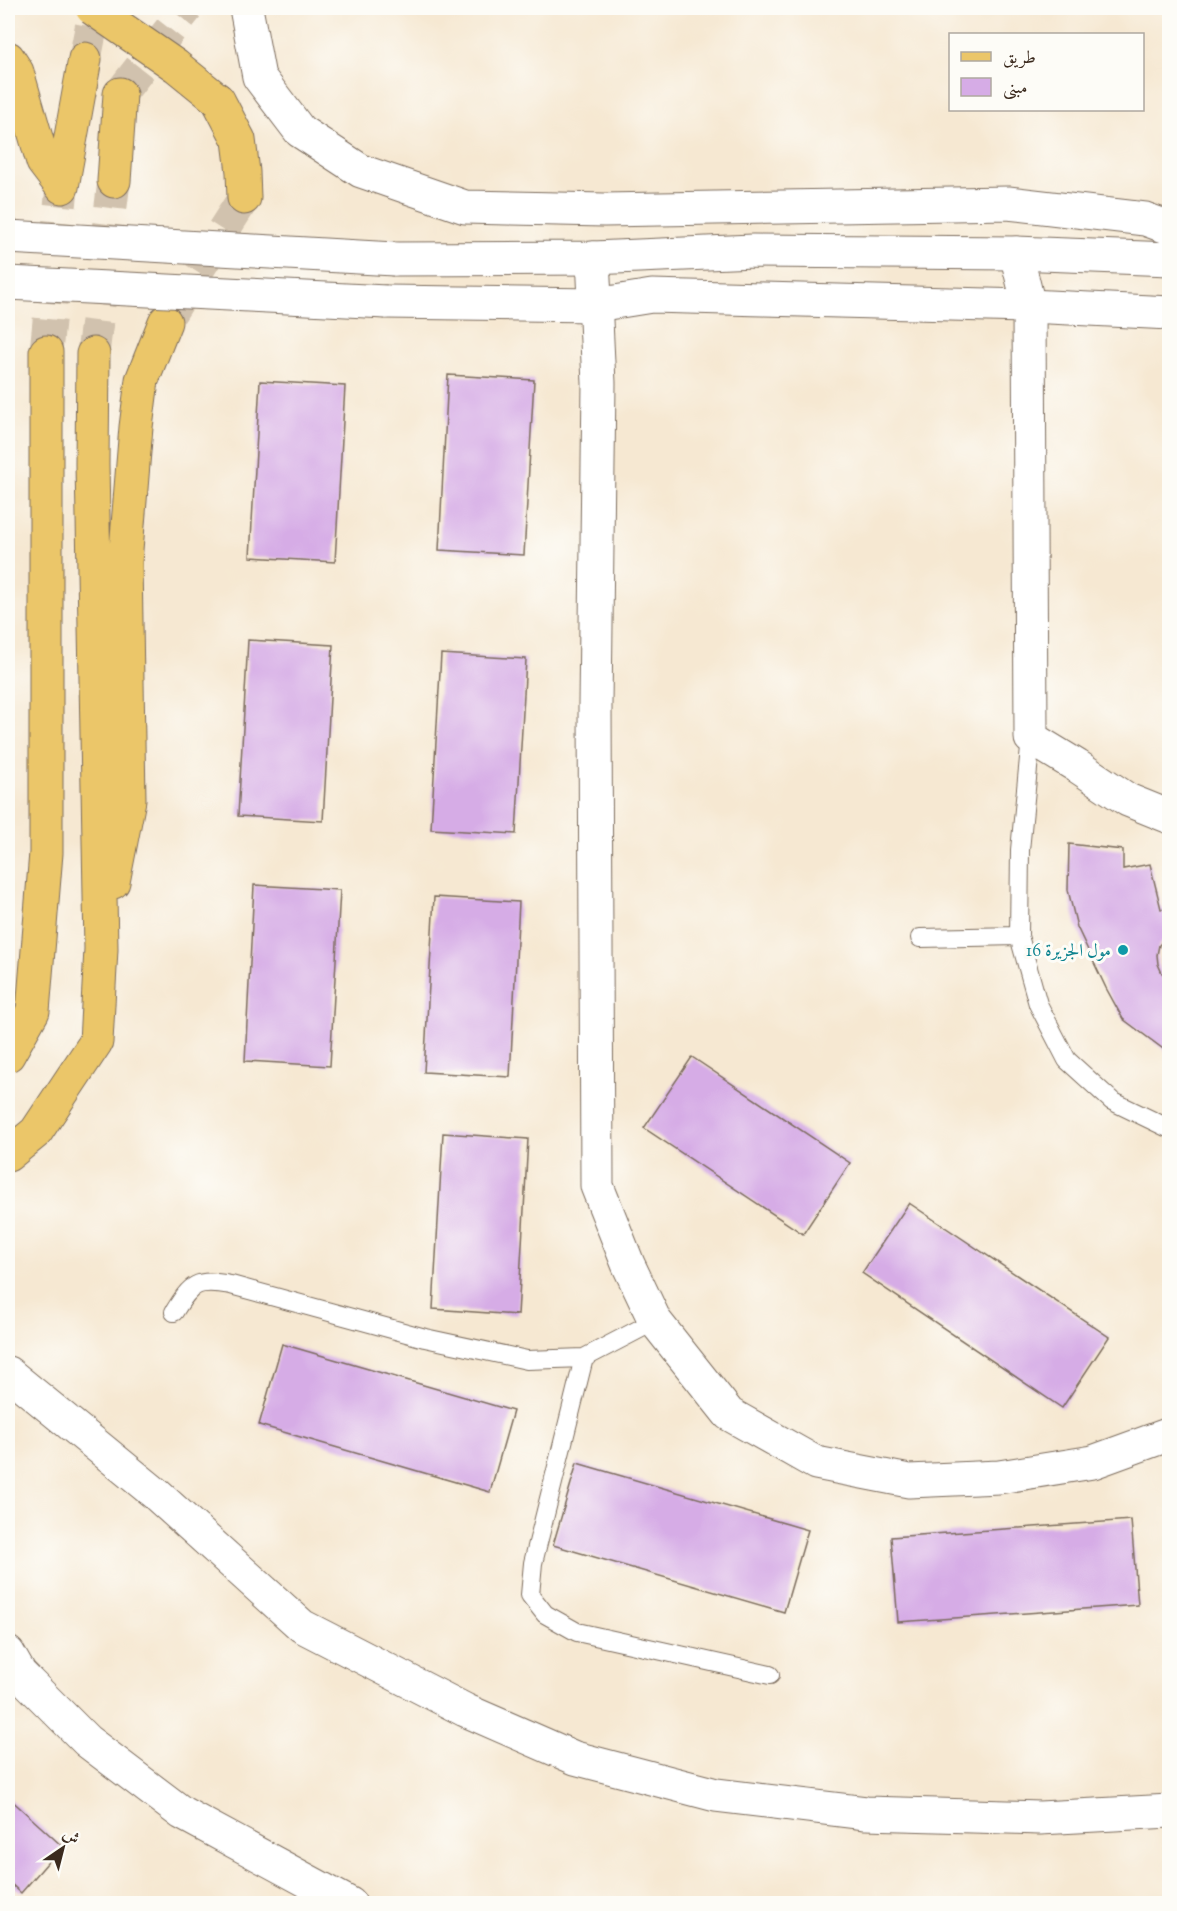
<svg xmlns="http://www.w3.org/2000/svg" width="1177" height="1911" font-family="'Sorts Mill Goudy',Amiri,serif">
<rect width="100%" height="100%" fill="#fdfcf7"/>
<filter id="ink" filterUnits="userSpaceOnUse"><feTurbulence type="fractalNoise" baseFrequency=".0167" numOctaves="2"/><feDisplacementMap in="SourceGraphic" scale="12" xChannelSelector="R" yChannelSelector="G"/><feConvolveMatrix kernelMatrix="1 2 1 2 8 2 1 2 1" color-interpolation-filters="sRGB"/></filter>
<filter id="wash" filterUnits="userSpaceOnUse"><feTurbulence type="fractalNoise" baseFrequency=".008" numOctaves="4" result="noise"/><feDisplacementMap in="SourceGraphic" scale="24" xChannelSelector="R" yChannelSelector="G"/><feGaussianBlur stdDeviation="1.35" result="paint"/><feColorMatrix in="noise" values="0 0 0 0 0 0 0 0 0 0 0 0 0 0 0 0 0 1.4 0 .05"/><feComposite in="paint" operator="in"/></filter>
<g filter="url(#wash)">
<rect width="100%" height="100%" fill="#f6e8d2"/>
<g id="blocks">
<path fill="#d6ace6" d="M448 375 534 380 524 555 439 550Z
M260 381 345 386 335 562 250 557Z
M248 640 333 645 323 821 238 816Z
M441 654 526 659 516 834 431 829Z
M1069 844 1123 850V869L1150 864 1161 909 1170 908V934L1159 945 1157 955 1158 964 1162 973 1170 980V1054L1123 1019 1106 988 1077 927 1068 890Z
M254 885 340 890 330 1066 245 1061Z
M434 897 519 902 510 1077 424 1072Z
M692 1057 850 1163 803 1234 644 1128Z
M443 1133 528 1139 518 1315 433 1309Z
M909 1203 1109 1337 1062 1408 862 1273Z
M282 1344 513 1411 490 1492 259 1425Z
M577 1463 808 1530 784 1612 553 1545Z
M1131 1520 1138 1605 898 1622 891 1537Z
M8 1797 62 1846 21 1893 8 1881Z"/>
</g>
</g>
<g filter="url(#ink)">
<use href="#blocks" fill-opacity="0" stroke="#7c6c5d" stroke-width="1.5"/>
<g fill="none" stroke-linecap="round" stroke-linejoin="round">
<path stroke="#d1c2ae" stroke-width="33" stroke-dasharray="33 16" stroke-linecap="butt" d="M85 59 95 8
M120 94 187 8
M170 313 244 198
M46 352 62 187
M93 354 114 181"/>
<g stroke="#7c6c5d" stroke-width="20">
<path id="service" d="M1031 738 1020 850 1019 936 1038 1004 1067 1060 1112 1101 1170 1129
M920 938 1019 936
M174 1312C192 1283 196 1279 231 1285L425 1338 527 1360 584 1358 655 1321
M584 1358 533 1563 530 1595 545 1614 577 1632 770 1675"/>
</g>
<g stroke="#7c6c5d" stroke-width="35">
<path id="minor" d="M1016 253 1029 306 1031 738 1077 766 1128 800 1170 817
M593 258 599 383 595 705 597 1186 628 1264 655 1321 729 1414 816 1463 909 1481 999 1477 1093 1462 1170 1434
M8 1373 156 1494 302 1626 465 1710 575 1758 716 1795 866 1813 1040 1818 1170 1811
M8 1653 20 1674 87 1741 182 1813 350 1904"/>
</g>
<g stroke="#7c6c5d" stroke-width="35">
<path id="tertiary" d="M246 8 259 77 300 131 361 171 465 207 604 210 1008 203 1145 219 1170 228
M394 259 593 258 753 251 1016 253 1170 259
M386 302 596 305 652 296 1029 306 1170 313"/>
</g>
<g stroke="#7c6c5d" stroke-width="35">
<path id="primary" d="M8 58 17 72 43 162 62 187
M218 100 239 140 243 172 244 198
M114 181 120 94
M62 187 85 59
M113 882 129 800 125 562 136 427 142 380 165 322
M8 1055 33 1011 46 853V352
M8 1155 36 1132 96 1042 101 949 92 464 93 354"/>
</g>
<use href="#service" stroke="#fff" stroke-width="18"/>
<use href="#minor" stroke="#fff" stroke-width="33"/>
<use href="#tertiary" stroke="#fff" stroke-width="33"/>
<use href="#primary" stroke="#ebc669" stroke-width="33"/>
<g stroke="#7c6c5d" stroke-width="35" stroke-linecap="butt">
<path id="tertiary-bridge" d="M8 237 394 259
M8 283 386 302"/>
</g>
<g stroke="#7c6c5d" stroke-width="35" stroke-linecap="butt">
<path id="primary-bridge" d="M92 8 176 66 218 100"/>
</g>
<use href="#tertiary-bridge" stroke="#fff" stroke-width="33"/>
<use href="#primary-bridge" stroke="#ebc669" stroke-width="33"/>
</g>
</g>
<circle fill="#0f9aa8" stroke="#fdfcf7" stroke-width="2" cx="1123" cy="950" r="6"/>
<g text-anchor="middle" stroke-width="6" stroke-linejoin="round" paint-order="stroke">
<g font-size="18" fill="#0d838f" stroke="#fdfcf7" text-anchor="end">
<text x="1111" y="956">مول الجزيرة 16</text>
</g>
</g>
<rect width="1177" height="1911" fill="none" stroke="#fdfcf7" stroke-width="30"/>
<rect x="949" y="33" width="195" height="78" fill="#fdfcf7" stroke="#afa8a0" stroke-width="1.5"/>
<rect x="961" y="52" width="30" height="9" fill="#ebc669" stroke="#afa8a0" stroke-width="1.5"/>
<text x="1003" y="63" font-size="18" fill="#3b2a1e">طريق</text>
<rect x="961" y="78" width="30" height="18" fill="#d6ace6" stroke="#afa8a0" stroke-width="1.5"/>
<text x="1003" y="93" font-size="18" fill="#3b2a1e">مبنى</text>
<g transform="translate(63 1848) rotate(35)" stroke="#fdfcf7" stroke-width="4.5" paint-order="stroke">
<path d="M0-4.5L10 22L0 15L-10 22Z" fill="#3b2a1e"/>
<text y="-9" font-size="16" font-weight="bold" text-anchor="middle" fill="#3b2a1e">ش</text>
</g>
</svg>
